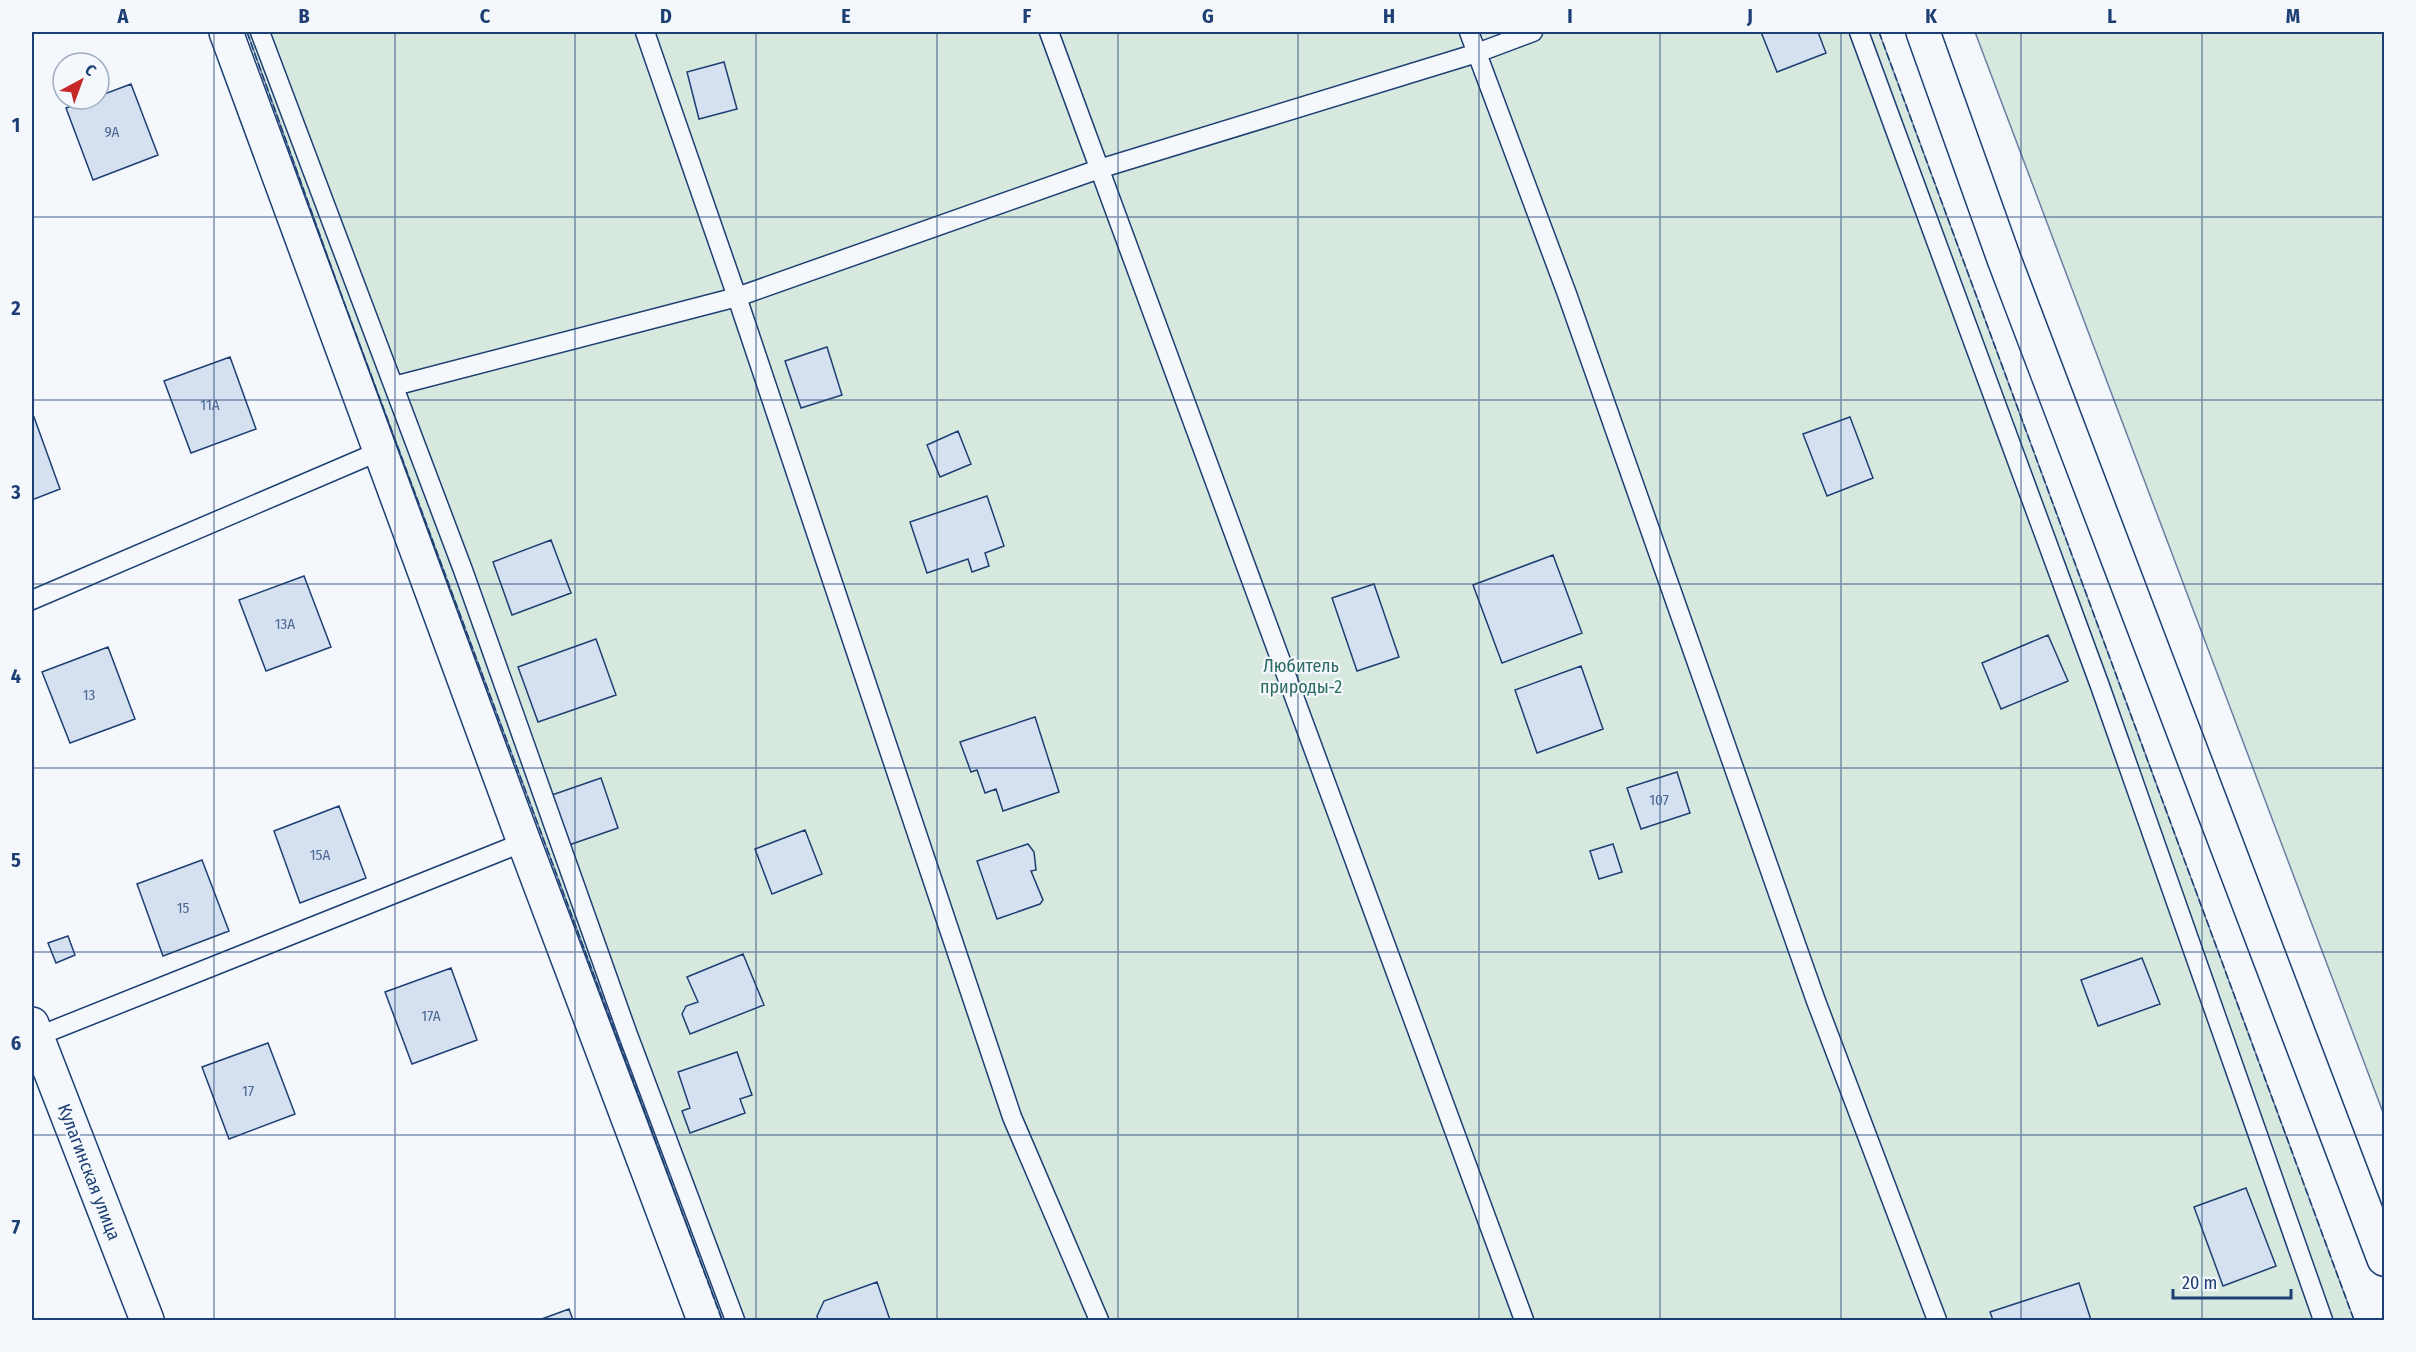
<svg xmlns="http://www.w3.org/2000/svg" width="2416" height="1352" font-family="'Fira Sans Condensed',sans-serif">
<rect width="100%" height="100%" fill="#f4f7fb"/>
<path fill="#d7e8df" stroke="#687fa3" stroke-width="1.5" d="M247 32H1879L2354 1320H722L341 294Z
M1975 32H2384V1115Z"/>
<path fill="#d5e0f0" stroke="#1d3f73" stroke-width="1.5" d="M1761 32H1818L1826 53 1777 72Z
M724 62 737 109 699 119 687 72Z
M131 84 158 155 93 180 66 108 91 99H99V96Z
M827 347 842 395 801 408 785 361Z
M230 357 256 429 191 453 164 381Z
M34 417 60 489 32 500V418Z
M1850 417 1873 478 1827 496 1803 434Z
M958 431 971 464 940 477 927 445Z
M987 496 1004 546 985 553 989 566 972 572 968 559 927 573 910 522Z
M551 540 571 593 512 615 493 562Z
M1553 555 1582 633 1502 663 1473 585Z
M304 576 331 647 266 671 239 600Z
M1374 584 1399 657 1357 671 1332 598Z
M2048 635 2068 681 2001 709 1982 663Z
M596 639 616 695 538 722 518 667Z
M108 647 135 719 70 743 42 672Z
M1581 666 1603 729 1537 753 1515 690Z
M1035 717 1059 792 1003 811 996 789 985 793 977 770 971 772 960 742Z
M1677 772 1690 813 1641 829 1627 788Z
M601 778 618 828 569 845 552 795Z
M339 806 366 878 300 903 274 831Z
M805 830 822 874 772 894 755 849Z
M1028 844 1034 852 1036 870 1031 871 1043 900 1040 904 997 919 977 861Z
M1613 844 1622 872 1599 879 1590 851Z
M202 860 229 931 163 956 137 884Z
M68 936 75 955 56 963 48 943Z
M743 954 764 1005 690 1034 682 1014 686 1006 698 1002 687 977Z
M2142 958 2160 1004 2098 1026 2081 980Z
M451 968 477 1040 412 1064 385 992Z
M268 1043 295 1114 229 1139 202 1067Z
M737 1052 752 1095 740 1099 745 1113 690 1133 682 1111 690 1108 678 1072Z
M2246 1188 2276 1266 2223 1286 2194 1207Z
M877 1282 890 1320H818L817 1316 824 1301Z
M2079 1283 2091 1320H1993L1990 1312Z
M569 1309 573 1320H539Z"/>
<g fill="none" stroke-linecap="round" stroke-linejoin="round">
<g stroke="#1d3f73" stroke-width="21">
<path id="service" d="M260 32 463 570 627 1032 735 1320
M645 32 737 297 1012 1117 1099 1320
M1049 32 1524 1320
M1469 32 1567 294 1816 1001 1937 1320
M1859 32 2100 686 2323 1320
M394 386 737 297 1099 169 1477 53 1533 32
M32 600 380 451
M36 1037 524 842"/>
</g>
<g stroke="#1d3f73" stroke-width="36">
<path id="minor" d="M226 32 524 842 704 1320
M32 1024 147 1320"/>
</g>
<g stroke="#1d3f73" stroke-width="36">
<path id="tertiary" d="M1923 32 2004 259 2384 1259"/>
</g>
<use href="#service" stroke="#f4f7fb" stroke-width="18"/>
<use href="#minor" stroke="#f4f7fb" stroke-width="33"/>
<use href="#tertiary" stroke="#f4f7fb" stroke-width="33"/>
<path stroke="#1d3f73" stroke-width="1.5" stroke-dasharray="8 3" stroke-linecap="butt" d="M247 32 341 294 722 1320
M1879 32 2354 1320"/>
</g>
<path fill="none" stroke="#1d3f73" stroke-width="1.5" stroke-opacity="0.55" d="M214 32V1320M395 32V1320M575 32V1320M756 32V1320M937 32V1320M1118 32V1320M1298 32V1320M1479 32V1320M1660 32V1320M1841 32V1320M2021 32V1320M2202 32V1320M32 217H2384M32 400H2384M32 584H2384M32 768H2384M32 952H2384M32 1135H2384"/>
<g text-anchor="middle" stroke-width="4.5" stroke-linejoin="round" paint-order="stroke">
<g font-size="15" fill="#4b6792">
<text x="112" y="137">9А</text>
<text x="210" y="410">11А</text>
<text x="285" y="629">13А</text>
<text x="89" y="700">13</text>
<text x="1659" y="805">107</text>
<text x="320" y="860">15А</text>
<text x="183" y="913">15</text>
<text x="431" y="1021">17А</text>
<text x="248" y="1096">17</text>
</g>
<g font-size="18" fill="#2c6c60" stroke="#f4f7fb">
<text x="1301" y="672">Любитель<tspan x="1301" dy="21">природы-2</tspan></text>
</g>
<g font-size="18" fill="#1d3f73" stroke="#f4f7fb">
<text transform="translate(89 1172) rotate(69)" y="6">Кулагинская улица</text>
</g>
</g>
<rect width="2416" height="1352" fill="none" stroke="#f4f7fb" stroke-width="66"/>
<g transform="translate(81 81) rotate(41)"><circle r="28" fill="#f4f7fb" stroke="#9eadc5" stroke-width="1.5"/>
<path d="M0-4.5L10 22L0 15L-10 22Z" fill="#c62828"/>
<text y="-9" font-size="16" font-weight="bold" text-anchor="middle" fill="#1d3f73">С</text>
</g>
<path d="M2173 1289v9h118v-9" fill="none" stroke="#1d3f73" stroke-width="3"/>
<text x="2182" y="1289" font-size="18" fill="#1d3f73" stroke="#f4f7fb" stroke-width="4.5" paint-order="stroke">20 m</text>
<rect x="33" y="33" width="2350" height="1286" fill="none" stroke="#1d3f73" stroke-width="2"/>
<g font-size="20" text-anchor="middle" font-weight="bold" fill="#1d3f73">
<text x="123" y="23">A</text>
<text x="304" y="23">B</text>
<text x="485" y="23">C</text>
<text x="666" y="23">D</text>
<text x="846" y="23">E</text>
<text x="1027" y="23">F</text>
<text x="1208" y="23">G</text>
<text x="1389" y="23">H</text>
<text x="1570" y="23">I</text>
<text x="1750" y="23">J</text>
<text x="1931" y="23">K</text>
<text x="2112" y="23">L</text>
<text x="2293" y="23">M</text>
<text x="16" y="132">1</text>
<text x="16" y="315">2</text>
<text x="16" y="499">3</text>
<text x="16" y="683">4</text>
<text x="16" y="867">5</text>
<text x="16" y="1050">6</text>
<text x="16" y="1234">7</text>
</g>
</svg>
